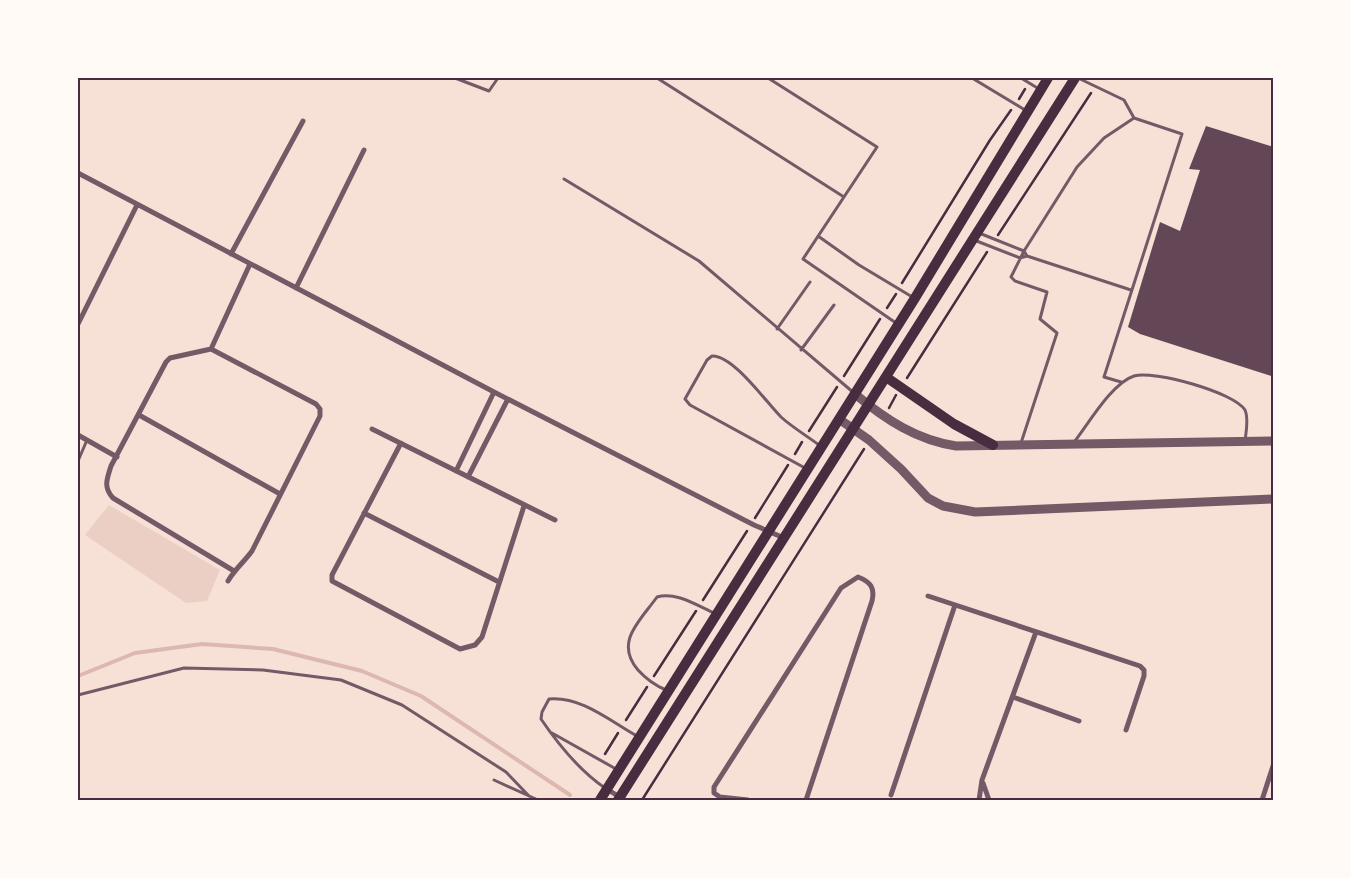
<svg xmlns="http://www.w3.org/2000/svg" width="1351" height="878" font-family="'Varela Round',sans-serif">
<rect width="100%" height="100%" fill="#f7e1d7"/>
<path fill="#ebcfc5" d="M109 505 220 570 207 601 186 603 85 535Z"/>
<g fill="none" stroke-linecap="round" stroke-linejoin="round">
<path stroke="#dcb8b0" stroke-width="4" d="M78 676 135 653 202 644 273 649 362 671 421 696 570 795"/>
</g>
<path fill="#644757" d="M1206 126 1274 147V377L1140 334 1128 327 1160 222 1180 231 1200 170 1189 169Z"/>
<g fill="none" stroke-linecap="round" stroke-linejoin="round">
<path stroke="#4a2c40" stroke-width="2.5" d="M1019 99 1025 89
M998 235 1091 93
M902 283 990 140 1011 110
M887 308 896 294
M844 376 880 319
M907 378 987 252
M889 408 896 395
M809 431 837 387
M795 454 802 442
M755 518 788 465
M703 600 747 531
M654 676 696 611
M626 720 647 687
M605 754 618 733
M642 800 864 449"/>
<path stroke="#755966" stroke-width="3" d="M455 78 489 91 498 78
M657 78 844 197
M768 78 877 147 803 259 896 323
M972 78 1025 110
M1021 78 1039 89
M1078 78 1124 100 1134 118 1182 134 1104 377 1121 382
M564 179 699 261 854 393
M979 233 1024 251 1027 256
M818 236 859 265 914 298
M974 240 1020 258 1027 256 1131 290
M777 329 810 282
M801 350 834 305
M1075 441C1089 423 1112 383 1134 376 1153 370 1234 392 1245 410 1249 419 1246 432 1245 441
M1021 443 1057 333 1040 319 1047 292 1015 281 1011 277 1024 251 1077 167 1104 138 1134 118
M78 461 87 440
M805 468 690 405 685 399 707 360 712 356C733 355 766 402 781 417 792 427 807 436 819 445
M666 690C654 685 647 680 638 670 614 642 640 621 657 597 675 591 698 606 714 613
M78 695 184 668 263 670 341 680 402 705 506 772 529 796
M552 733 616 769
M494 780 538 800
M605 788C580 771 558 744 541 719L542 712 549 699C581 696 610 721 637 736
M78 799 79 800"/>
<path stroke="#755966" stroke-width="5" d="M78 173 494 392 754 525 784 538
M231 254 303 121
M296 288 364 150
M78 324 137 205
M211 349 170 358 166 362 111 466C107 479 103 487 113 498L234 571
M211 349 316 404 320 409V416L252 551C244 562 235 569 228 581
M211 349 250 264
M139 415 280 494
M372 429 555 520
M78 435 117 457
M401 443 332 575V581L460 649 475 645 482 637 524 506
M456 471 494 392
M468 477 508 399
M364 513 499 582
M928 596 1140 666 1144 670V676L1126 730
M1013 697 1079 721
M983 783 989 800
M607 789 624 800
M891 795 955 605
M748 800 720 797 714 793V787L841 588 858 577C871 582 875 588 872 601L806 800
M979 800 982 780 1036 632
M1262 800 1274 763"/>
<path stroke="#755966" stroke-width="9" d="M855 394C886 420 917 440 956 446L1274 441
M839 419 869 440 901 469 928 498 943 506 975 512 1274 499"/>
<path stroke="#4a2c40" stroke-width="10" d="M886 377 954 424 993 445
M600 800 915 298 1048 78
M618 800 1075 78"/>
</g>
<rect width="1351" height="878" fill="none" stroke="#fffaf5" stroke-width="158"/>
<rect x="79" y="79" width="1193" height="720" fill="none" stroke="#4a2c40" stroke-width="2"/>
</svg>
